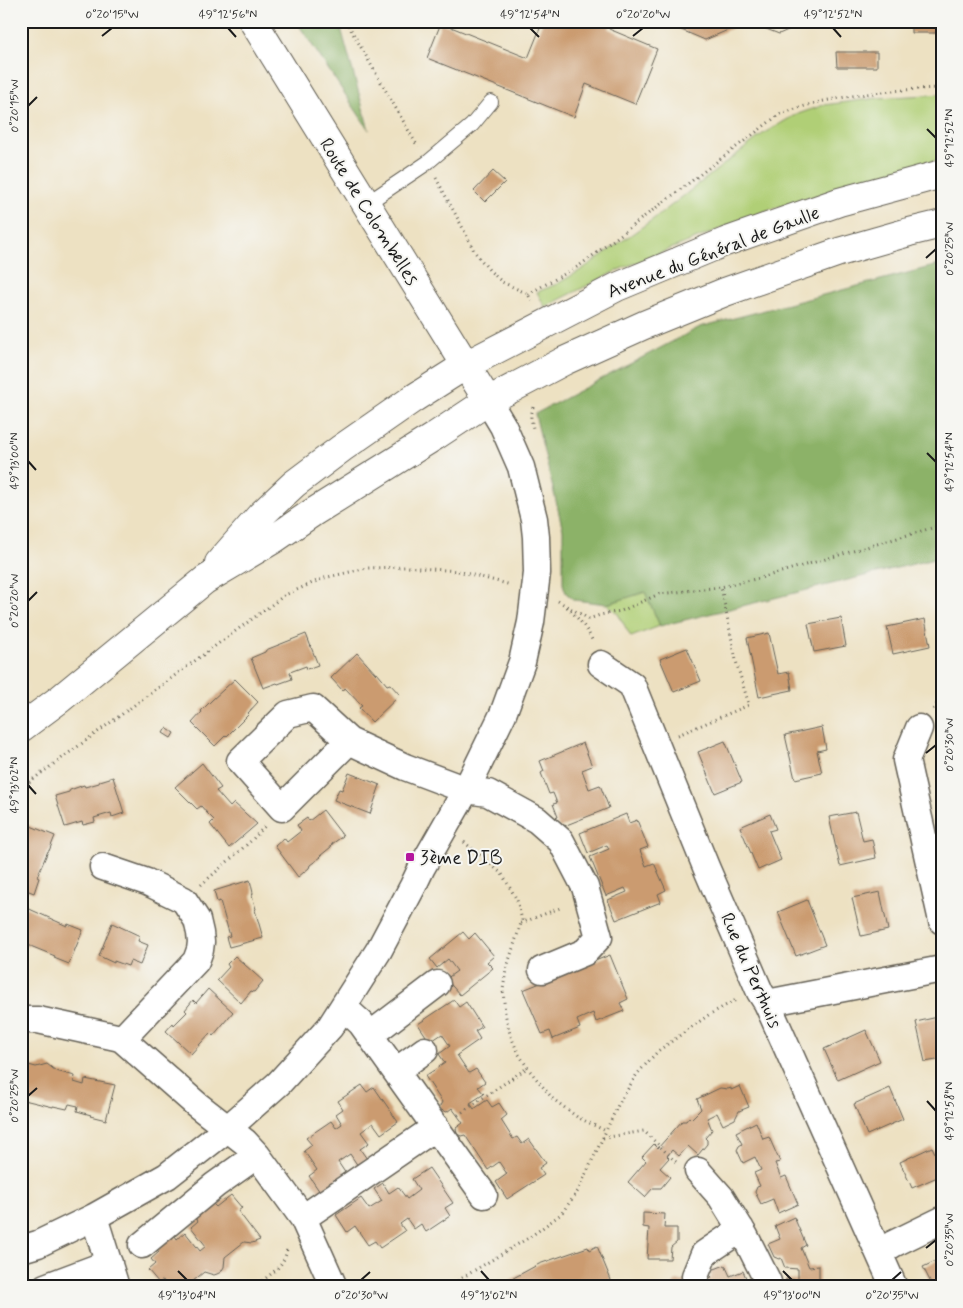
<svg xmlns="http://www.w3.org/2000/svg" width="963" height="1308" font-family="Mynerve,sans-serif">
<rect width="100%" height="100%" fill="#f6f6f2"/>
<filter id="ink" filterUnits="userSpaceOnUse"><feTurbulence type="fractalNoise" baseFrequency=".02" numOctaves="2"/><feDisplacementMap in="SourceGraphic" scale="10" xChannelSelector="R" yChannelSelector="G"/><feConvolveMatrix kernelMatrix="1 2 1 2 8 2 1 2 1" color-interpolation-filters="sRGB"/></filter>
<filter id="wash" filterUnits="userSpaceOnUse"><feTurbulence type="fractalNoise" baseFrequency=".0096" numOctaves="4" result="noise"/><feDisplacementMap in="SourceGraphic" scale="20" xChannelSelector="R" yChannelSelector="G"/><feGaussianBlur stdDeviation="1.12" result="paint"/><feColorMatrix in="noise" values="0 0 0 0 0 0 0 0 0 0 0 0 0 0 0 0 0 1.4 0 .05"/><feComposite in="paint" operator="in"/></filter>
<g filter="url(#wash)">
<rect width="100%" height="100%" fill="#ede1c2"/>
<path fill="#b0cf76" stroke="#667649" d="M942 94V159L765 211 618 270 545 307 537 292 557 284 581 270 659 215 764 133 795 115 824 105 878 98Z
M645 592 660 626 631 637 618 614 607 604Z"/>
<path fill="#8cb267" stroke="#546742" d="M296 21H339L369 130Z
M942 264V557L660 626 645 592 607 604 574 600 566 593 563 584V530L535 414 700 327Z"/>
<g id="blocks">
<path fill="#cb9b6f" d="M543 21H612L609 29 657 49 635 104 586 84 574 117 427 58 441 23 528 58Z
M670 21H739L737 26 705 40 672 26Z
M746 21H808L779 34Z
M911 21H936V33H911Z
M836 52H877V67H837Z
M493 171 505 182 485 202 474 191Z
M841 618 846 646 814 652 808 624Z
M925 619 930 646 893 654 887 627Z
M769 633 778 674 789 672 792 690 759 697 747 638Z
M306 634 318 665 307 669 306 666 290 672 292 679 278 684 277 683 263 688 251 658 265 652 266 650Z
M687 648 701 681 674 692 660 659Z
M357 653 376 674 377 673 387 685 390 684 400 695 372 722 359 708 362 706 345 688 343 691 331 678Z
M235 679 258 702 248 713 249 714 227 736 226 735 215 746 192 723 202 712 201 711 212 700Z
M822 727 826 749 817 751 822 773 795 779 785 735Z
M166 728 174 733 171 738 163 733Z
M725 741 742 782 715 793 698 752Z
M583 743 592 766 582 770 589 789 600 785 609 808 559 828 555 818 558 817 553 804 557 803 553 793 549 794 546 786 541 773 544 771 540 761Z
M202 763 221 788 216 791 230 807 234 803 257 824 229 848 210 824 214 820 207 813 201 806 197 809 175 787Z
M349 773 380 785 370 814 334 800 339 789 342 790Z
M113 777 124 813 112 817 111 813 94 818 95 822 83 825 82 822 65 827 55 796 69 792 70 790 84 785 85 787 99 783 100 781Z
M323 810 343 836 332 844 331 847 320 856 321 857 310 865 309 868 298 877 275 846 284 838 287 842 301 831 297 825 307 818 309 821Z
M856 812 863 841 872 839 876 858 840 866 829 817Z
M626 814 629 823 637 820 648 847 640 850 646 866 654 863 666 890 658 894 661 902 616 920 608 900 627 892 625 888 606 896 590 857 609 849 607 845 588 853 580 833Z
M770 814 776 829 769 831 781 860 758 870 740 827Z
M21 822 55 836 49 851H48L37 877 39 878 34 893 21 888Z
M250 880 253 893 252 896 256 909 255 910 263 938 229 947 226 937 230 936 220 901 217 902 214 891Z
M880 892 888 930 861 936 852 898Z
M807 900 825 945 796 956 778 912Z
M25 907 67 926 68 924 83 930 69 964 54 958 55 956 28 945 27 947 21 945V917Z
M112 923 140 936 138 941 148 945 140 965 130 961 128 966 114 961V963L99 956Z
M463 932 469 939 475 933 494 956 487 962 493 968 460 995 446 979 457 971 448 959 437 968 430 959Z
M610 955 628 999 620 1003 624 1011 596 1022 593 1013 577 1020 580 1028 553 1039 550 1031 542 1034 523 990Z
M235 956 263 981 254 992 251 991 241 1003 217 980 229 967 227 964Z
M208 989 233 1012 213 1036 210 1033 191 1054 166 1031 173 1023 174 1025 187 1012 185 1010 193 1000 196 1003Z
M454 1000 459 1007 466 1002 482 1027 475 1031 480 1039 457 1055 469 1073 476 1069 485 1082 478 1087 484 1094 470 1103 474 1109 487 1100 492 1107 499 1103 507 1115 501 1120 513 1139 517 1137 522 1144 529 1139 546 1163 539 1168 544 1175 507 1199 496 1182 507 1174 499 1162 488 1170 465 1135 461 1136 457 1134 456 1128 463 1123 452 1108 447 1112 441 1110 440 1106 442 1102 425 1076 445 1063 439 1054 450 1046 442 1034 430 1042 418 1024Z
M942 1016V1059L925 1062 916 1022Z
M866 1030 880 1061 838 1080 824 1049Z
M21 1063 36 1067 47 1064 56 1071 75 1076 74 1082 84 1085 85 1079 115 1085 106 1120 90 1116 91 1115 77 1111 78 1106 69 1104 67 1109 53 1106V1107L24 1100V1099L21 1098Z
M362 1085 367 1092 374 1087 398 1122 381 1134 373 1123 361 1132 369 1143 360 1149 367 1159 358 1166 350 1154 338 1162 346 1174 320 1192 309 1176 317 1170 304 1151 312 1145 306 1138 331 1121 336 1128 342 1124 336 1114 343 1109 338 1101Z
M740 1086 749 1107 739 1111 735 1119 723 1125 717 1113 707 1118 712 1130 705 1138 707 1140V1144L698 1155 688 1146 679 1156 672 1150 667 1156 669 1158 660 1168 670 1177 661 1188H653L645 1197 628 1182 646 1161 642 1157 654 1144 658 1148 682 1121H686L689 1117 691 1119 701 1109 697 1099 720 1088 728 1089 731 1088V1090Z
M890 1088 903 1119 867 1135 854 1104Z
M756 1122 763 1139 769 1137 780 1162 775 1163 781 1178 786 1176 798 1204 778 1213 773 1199 761 1204 755 1192 757 1187 760 1186 754 1173 761 1170 755 1157 743 1163 737 1150 739 1146 742 1144 736 1132Z
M932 1147 942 1167V1175L912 1188 900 1162Z
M429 1168 453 1203 445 1208 450 1216 426 1232 421 1224 414 1229 407 1219 400 1224 405 1231 380 1248 375 1241 368 1245 355 1226 347 1232 336 1215 361 1198 369 1209 382 1201 374 1189 383 1183 389 1193 398 1187 407 1199 419 1190 412 1179Z
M231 1195 242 1208 238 1211 260 1240 252 1243 244 1242 225 1257 224 1267 221 1272 217 1274 214 1275 204 1272 186 1287H168L163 1280 159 1283 148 1270 155 1264 151 1259 159 1252 155 1247 173 1233 177 1239 185 1232 200 1251 206 1246 191 1227 198 1221 194 1216 212 1203 216 1207Z
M643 1213 665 1214 664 1228H677V1242L671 1247 670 1259H647L649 1228 643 1227Z
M794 1217 806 1245 801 1248 809 1267 819 1266V1287H785L786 1279 798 1280V1269L785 1268 781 1258 779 1259 774 1257 768 1244 780 1239 775 1226Z
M597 1246 611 1280 603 1284 604 1287H497L539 1264 588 1247 589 1250Z
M942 1258V1287H933L923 1267Z
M725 1265 730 1276 743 1271 750 1287H702V1281L712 1277 710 1275 712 1270Z
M676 1281H691V1287H674L673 1284Z"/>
</g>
</g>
<g filter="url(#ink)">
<use href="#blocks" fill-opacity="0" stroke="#656156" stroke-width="1"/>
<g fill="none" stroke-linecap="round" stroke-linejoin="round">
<g stroke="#656156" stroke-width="16">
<path id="lane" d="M366 204 427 163 472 125 491 102"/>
</g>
<g stroke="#656156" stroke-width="29">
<path id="street" d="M601 664 632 685 706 867 760 992 767 1003 894 1287
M919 728 906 760 942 921
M349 741 282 808 240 761 288 714 313 708 349 741 405 767 466 790 488 793 537 820 561 841 585 887 599 937 585 952 542 970
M103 867 147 882 184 900 197 920 200 933 201 942 200 950 196 961 122 1039
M767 1003 942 969
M342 1010 351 1014 361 1023 484 1195
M21 1020H38L116 1037 122 1039 196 1104 245 1142 257 1155 303 1218 334 1287
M370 1035 437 984
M396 1071 425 1050
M698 1171 721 1197 745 1236 768 1282 769 1287
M94 1217 116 1287
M303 1218 436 1127
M142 1245 215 1185 257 1155
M21 1249 38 1244 94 1217 167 1176 227 1129 279 1083 330 1027 379 950 413 886 422 867 466 790 503 714 522 662 531 622 537 573 536 537 534 519 521 467 503 426 488 401
M879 1253 893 1244 942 1220
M695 1276 704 1254 741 1229
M45 1287 109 1263"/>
</g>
<g stroke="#656156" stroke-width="30">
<path id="secondary" d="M253 21 488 401
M219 563 260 516 294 484 342 448 414 398 466 365 617 287 725 242 839 202 942 174
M21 728 60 699 205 580 274 539 312 513 435 436 488 401 564 361 644 325 725 292 839 252 909 232 942 224"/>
</g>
<path stroke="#656156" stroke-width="3" stroke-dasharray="1 4" stroke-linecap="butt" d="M346 21 418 147
M436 178 466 234 474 251 489 270 502 282 528 294 533 304
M528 294 579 266 780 114C796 109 812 103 829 100 866 93 904 89 942 88
M533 407 531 417 533 428
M558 601 589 619 600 615 621 611 659 594 721 587 764 577 942 525
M567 607C578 618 587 628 593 642
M933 709 942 697
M678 735 749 705 737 665 721 587
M21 788 285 595 324 578 367 568 407 567 458 571 511 585
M464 842 502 874 517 900 522 920 506 970 503 990 505 1013 510 1034 518 1053 530 1071 553 1099 577 1117 606 1131
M201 885 252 840 265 826
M521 923 560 908
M458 1115 527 1068
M603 1138 644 1131 676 1162
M254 1287C269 1275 287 1266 287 1246
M450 1287 465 1276 530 1237 561 1214 578 1191 618 1105 637 1074 658 1051 710 1014 738 999"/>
<use href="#lane" stroke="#fff" stroke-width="14"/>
<use href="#street" stroke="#fff" stroke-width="26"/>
<use href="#secondary" stroke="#fff" stroke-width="28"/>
</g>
</g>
<path fill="none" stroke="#1c1c1c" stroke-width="2" d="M228 28 236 37M530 28 539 37M833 28 841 37M102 36 112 28M633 36 643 28M28 106 37 97M927 129 936 138M926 258 936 249M927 453 936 462M28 461 36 470M28 601 37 592M926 753 936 745M28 785 36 794M28 1096 37 1088M927 1101 936 1111M926 1248 936 1240M178 1271 187 1280M481 1271 489 1280M783 1271 792 1280M361 1280 370 1272M892 1280 901 1272"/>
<rect fill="#b5179e" stroke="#f6f6f2" stroke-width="2" x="405" y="852" width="10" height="10" rx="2.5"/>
<g text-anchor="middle" stroke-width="4" stroke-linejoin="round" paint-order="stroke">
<g font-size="19" fill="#1c1c1c" stroke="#f6f6f2">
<text transform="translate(370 211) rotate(58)" y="7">Route de Colombelles</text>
<text transform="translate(713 251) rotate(-21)" y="7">Avenue du Général de Gaulle</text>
<text transform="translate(752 970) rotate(66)" y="7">Rue du Perthuis</text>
</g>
<g font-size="19" fill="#1c1c1c" stroke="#f6f6f2" text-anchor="start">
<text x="420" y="864">3ème DIB</text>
</g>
</g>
<rect width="963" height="1308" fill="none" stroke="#f6f6f2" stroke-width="55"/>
<rect x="28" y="28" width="908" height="1252" fill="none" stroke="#1c1c1c" stroke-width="2"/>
<g font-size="12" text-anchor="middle" fill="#1c1c1c">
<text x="112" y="18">0°20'15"W</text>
<text x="228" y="18">49°12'56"N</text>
<text x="530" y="18">49°12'54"N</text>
<text x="643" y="18">0°20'20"W</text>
<text x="833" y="18">49°12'52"N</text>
<text transform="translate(14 106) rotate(-90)" y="4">0°20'15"W</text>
<text transform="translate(949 138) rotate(-90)" y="4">49°12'52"N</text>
<text transform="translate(949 249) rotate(-90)" y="4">0°20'25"W</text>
<text transform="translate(14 461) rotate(-90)" y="4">49°13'00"N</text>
<text transform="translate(949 462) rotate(-90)" y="4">49°12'54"N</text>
<text transform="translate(14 601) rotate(-90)" y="4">0°20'20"W</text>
<text transform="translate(949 745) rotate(-90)" y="4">0°20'30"W</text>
<text transform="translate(14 785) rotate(-90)" y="4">49°13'02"N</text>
<text transform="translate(14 1096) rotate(-90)" y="4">0°20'25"W</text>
<text transform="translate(949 1111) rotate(-90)" y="4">49°12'58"N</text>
<text transform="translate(949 1240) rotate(-90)" y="4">0°20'35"W</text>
<text x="187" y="1299">49°13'04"N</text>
<text x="361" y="1299">0°20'30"W</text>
<text x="489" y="1299">49°13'02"N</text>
<text x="792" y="1299">49°13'00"N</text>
<text x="892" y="1299">0°20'35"W</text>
</g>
</svg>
